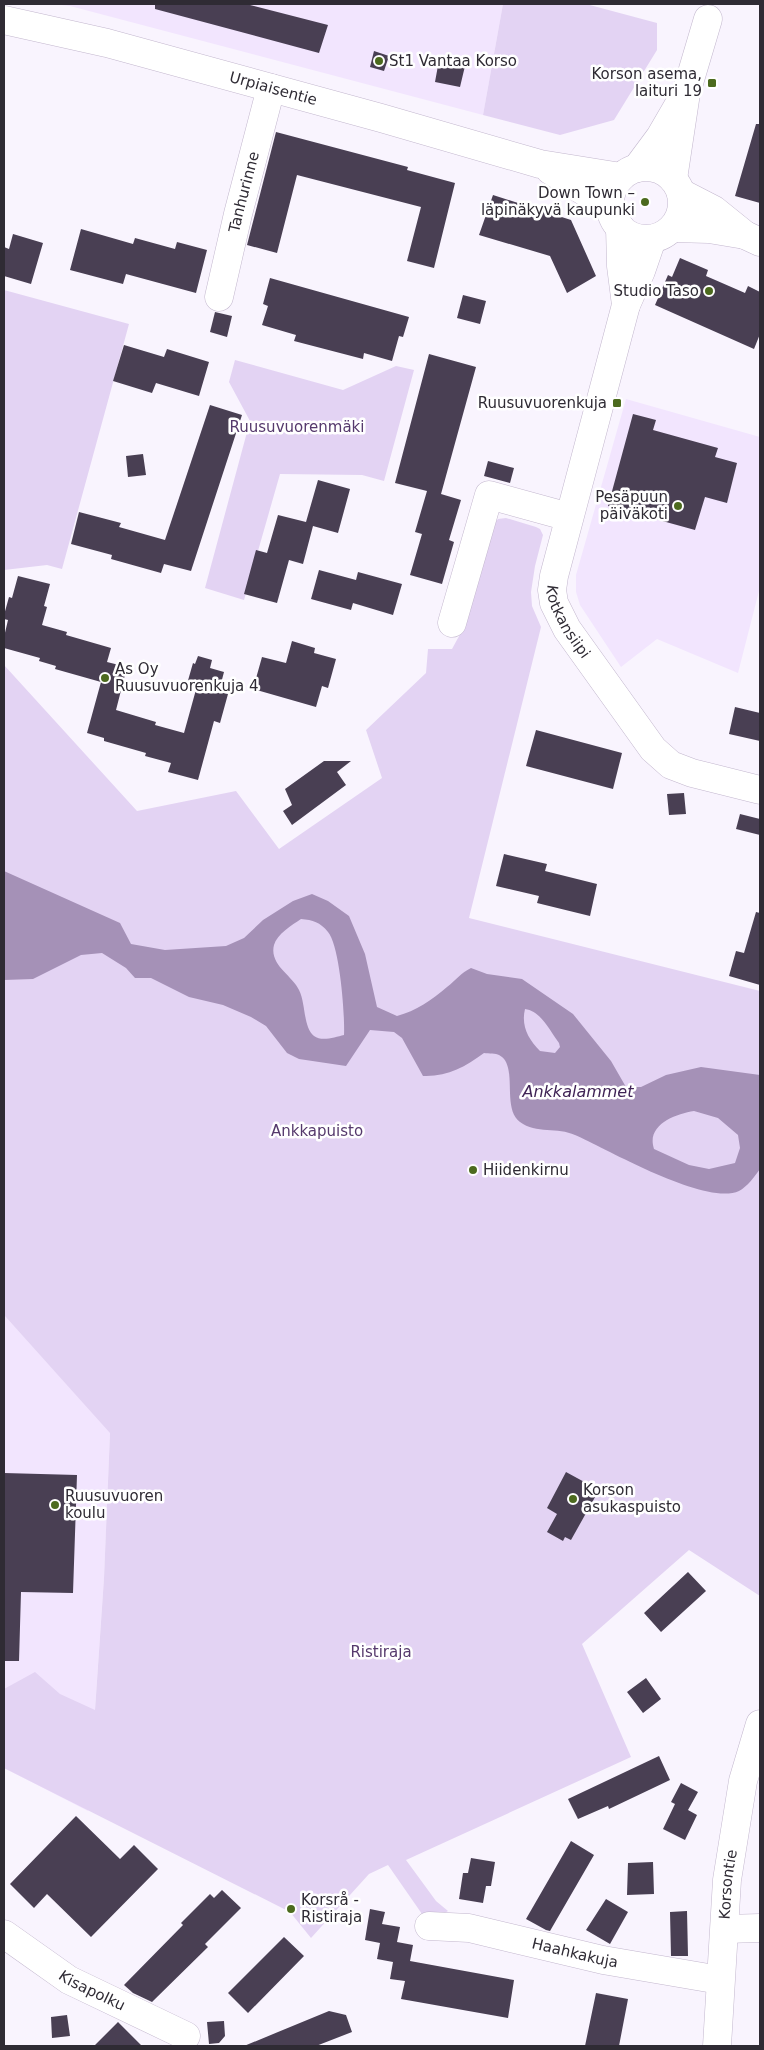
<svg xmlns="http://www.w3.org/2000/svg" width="764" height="2050" font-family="'DejaVu Sans',sans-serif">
<rect width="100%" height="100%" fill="#f9f4fe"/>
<path fill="#f2e5fe" d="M53 4H503L483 115 70 6Z
M626 399 760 437V587L738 673 657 639 621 667 580 605 576 592V575Z
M4 1315 110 1432 104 1578 88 1811 4 1768Z"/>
<path fill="#e3d3f3" d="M503 4H586L657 23V50L614 120 560 135 483 115Z
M4 290 129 324 62 569 47 565 4 570Z
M235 360 343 390 396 366 414 370 384 481 362 475 280 474 244 600 205 588 250 421 229 382Z
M506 518 536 527 540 529 543 535 535 566 531 592 532 606 541 627 469 918 760 991V1596L689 1550 582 1644 631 1757 406 1860 436 1901 448 1911 432 1921 422 1914 388 1865 369 1874 311 1938 290 1912 4 1768V1689L35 1672 60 1694 95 1710 104 1578 110 1433 4 1315V665L137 811 236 791 279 849 382 778 366 730 426 673 428 649H452L464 627 494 523 498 519Z"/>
<path fill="#a591b7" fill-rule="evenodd" d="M4 871 120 923 131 944 165 950 226 946 244 938 263 920 293 901 312 894 328 901 349 916 365 954 377 1007 397 1016C416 1011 432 1000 447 987 456 980 461 973 471 968L487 974 522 979 573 1014 611 1061 626 1087H641L666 1075 701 1067 760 1075V1169C755 1176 747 1187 739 1191 705 1206 609 1150 575 1135 558 1127 536 1134 520 1122 501 1108 519 1065 499 1055 496 1053 489 1054 484 1053 465 1067 447 1077 423 1076L402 1038 394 1032 370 1030 346 1066 299 1059 287 1053 266 1026 251 1017 223 1005 189 997 151 978H135L126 968 102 953 81 955 33 979 4 980ZM301 919C313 920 320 922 328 932 340 946 345 1016 344 1035 335 1037 322 1042 314 1036 303 1027 306 1004 299 990 292 975 269 965 274 945 277 934 292 925 301 919ZM525 1009C541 1011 550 1031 559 1043L560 1047 555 1053 540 1051C528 1039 521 1026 525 1009ZM694 1111 718 1118 738 1135 740 1148 735 1163 709 1169 689 1165 654 1149C646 1125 675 1114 694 1111Z"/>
<path fill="#493f53" d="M155 4H246L328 25 319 53 155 9Z
M374 51 389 56 384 71 370 67Z
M439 60 465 66 460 87 435 82Z
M756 124H760V203L735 196Z
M276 132 408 167 407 170 455 183 434 268 407 261 421 207 297 175 277 253 247 245Z
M493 195 571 220 596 276 567 293 550 256 479 235Z
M81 229 133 244 135 238 175 249 177 242 207 250 196 293 126 274 123 284 70 270Z
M13 234 43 243 31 284 4 276V247L9 249Z
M680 258 708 270 706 276 745 293 748 286 760 292V334L754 349 655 305 668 275 672 277Z
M270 278 409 317 403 337 399 336 392 361 364 353 363 359 294 341 296 335 262 325 268 306 263 304Z
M463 295 486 301 480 324 457 318Z
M215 312 232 316 227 337 210 332Z
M124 345 164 357 167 349 209 362 199 396 156 383 152 393 113 381Z
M429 354 476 367 441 494 461 500 449 540 454 542 442 584 410 575 422 534 415 532 427 491 395 483Z
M210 405 242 415 191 571 164 564 161 573 111 559 112 555 71 544 79 512 121 523 119 527 165 540Z
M633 414 656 420 653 430 718 448 715 457 737 463 727 503 705 497 695 530 608 506Z
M143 454 146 475 128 477 126 456Z
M488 461 514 468 510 483 484 476Z
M318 480 350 489 338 533 313 526 303 564 289 560 277 603 244 594 256 550 267 553 278 515 306 522Z
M319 570 356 580 358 572 402 584 393 615 353 603 351 610 311 599Z
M18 576 50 584 44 606 47 607 42 625 67 632 66 635 111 648 107 662 127 667 116 710 156 722 155 725 184 733 197 686 187 684 193 663 195 664 198 656 212 660 210 668 224 672 219 691 228 694 220 723 214 721 198 780 168 772 171 763 145 756 146 753 104 741V738L87 733 101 682 55 669 56 666 39 661 40 658 4 648V637L8 620 4 619V615L9 597 12 598Z
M292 641 315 648 314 653 336 659 328 688 322 686 316 707 253 689 262 657 286 663Z
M735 707 760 713V741L729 734Z
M536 730 622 753 613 789 526 766Z
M324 761H351L337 772 346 785 292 825 283 811 292 805 285 789Z
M684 793 686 814 669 815 667 794Z
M740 814 760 819V835L736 829Z
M504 854 547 864 545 871 597 884 590 916 537 903 539 896 496 886Z
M756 912 760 913V985L729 976 736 951 744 953Z
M566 1472 599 1490 571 1540 565 1537 563 1541 547 1532 557 1514 547 1508Z
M4 1473 77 1475 73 1593 21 1592 19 1661H4Z
M688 1572 706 1591 661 1632 644 1613Z
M646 1678 661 1699 643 1713 627 1692Z
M659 1756 670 1780 609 1809 608 1806 578 1819 568 1799Z
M681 1783 698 1792 688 1810 697 1815 685 1840 663 1829 675 1804 671 1802Z
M76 1816 120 1859 134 1845 158 1869 91 1937 47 1894 34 1908 10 1884Z
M571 1841 594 1855 550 1931 546 1930 526 1919Z
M471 1858 495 1862 491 1886H486L483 1903 459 1899 463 1873H468Z
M653 1862 654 1894 627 1895 628 1863Z
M222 1890 241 1908 205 1944 208 1947 152 2002 133 1993 124 1985 183 1925 181 1923 210 1894 214 1898Z
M606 1899 628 1912 610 1944 586 1930Z
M370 1909 385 1912 382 1924 400 1927 397 1942 413 1945 410 1961 514 1980 508 2018 401 1999 405 1981 390 1979 393 1962 377 1959 380 1943 365 1940Z
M687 1911 688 1956H671L670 1912Z
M284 1937 304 1956 248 2013 228 1993Z
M596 1993 628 1999 619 2046H585Z
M329 2011 346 2015 352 2032 316 2046H244Z
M67 2015 70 2036 52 2038 51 2017Z
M224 2021 225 2036 219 2043 209 2044 207 2022Z
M118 2022 142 2046H94Z"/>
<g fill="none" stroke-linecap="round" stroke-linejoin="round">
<g stroke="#c3b7ce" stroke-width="29">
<g id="minor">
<path id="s1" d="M219 297 238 214 271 88"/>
<path d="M452 623 489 495 569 517"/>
<path id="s2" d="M429 1926 469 1928 603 1960 720 1980"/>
<path d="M725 1929 760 1928"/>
<path id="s3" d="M4 1934 69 1980 186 2036"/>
</g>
</g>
<g stroke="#c3b7ce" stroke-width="29">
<g id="major">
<path id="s4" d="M4 20 107 43 381 118 540 164 621 177"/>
<circle cx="646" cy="203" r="36"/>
<path d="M637 168 660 137 678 106"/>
<path d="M550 170 611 208"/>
<path d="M673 179 686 93 708 19"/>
<path d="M681 193 714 210 745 235 760 242"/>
<path d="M620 227 621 266 626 305"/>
<path d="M673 228 709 229 745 235"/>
<path id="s5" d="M652 239 641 271 626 305 554 576 552 590 554 603 567 629 653 749 671 765 692 773 760 790"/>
<path id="s6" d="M717 2046 727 1880 743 1781 760 1724"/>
</g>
</g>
<use href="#minor" stroke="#fff" stroke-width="28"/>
<use href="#major" stroke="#fff" stroke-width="28"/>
</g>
<g fill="#4c6a1e" stroke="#fff" stroke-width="2">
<circle cx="379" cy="61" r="5"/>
<rect x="707" y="78" width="10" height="10" rx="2.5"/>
<circle cx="645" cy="202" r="5"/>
<circle cx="709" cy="291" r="5"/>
<rect x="612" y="398" width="10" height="10" rx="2.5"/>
<circle cx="678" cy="506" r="5"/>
<circle cx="105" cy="678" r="5"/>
<circle cx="473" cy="1170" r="5"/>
<circle cx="573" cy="1499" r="5"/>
<circle cx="55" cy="1505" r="5"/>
<circle cx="291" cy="1909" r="5"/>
</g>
<g text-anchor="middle" stroke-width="5" stroke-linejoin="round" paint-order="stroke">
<g font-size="15" fill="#2f2b34" stroke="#fff" text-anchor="start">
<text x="389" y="66">St1 Vantaa Korso</text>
<text x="702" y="79" text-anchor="end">Korson asema,<tspan x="702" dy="17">laituri 19</tspan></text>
<text x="635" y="198" text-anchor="end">Down Town –<tspan x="635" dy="17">läpinäkyvä kaupunki</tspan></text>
<text x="699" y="296" text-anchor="end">Studio Taso</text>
<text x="607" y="408" text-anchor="end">Ruusuvuorenkuja</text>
<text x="668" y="502" text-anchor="end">Pesäpuun<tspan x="668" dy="17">päiväkoti</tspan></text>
<text x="115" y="674">As Oy<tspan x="115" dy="17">Ruusuvuorenkuja 4</tspan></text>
<text x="483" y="1175">Hiidenkirnu</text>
<text x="583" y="1495">Korson<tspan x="583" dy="17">asukaspuisto</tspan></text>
<text x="65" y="1501">Ruusuvuoren<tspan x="65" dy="17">koulu</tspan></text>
<text x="301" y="1905">Korsrå -<tspan x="301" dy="17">Ristiraja</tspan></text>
</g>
<g font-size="15" fill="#2f2b34" stroke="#fff">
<text dy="5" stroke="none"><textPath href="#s4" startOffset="278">Urpiaisentie</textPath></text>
<text dy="5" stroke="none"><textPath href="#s1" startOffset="108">Tanhurinne</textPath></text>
<text dy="5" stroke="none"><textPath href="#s5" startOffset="401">Kotkansiipi</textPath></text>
<text dy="5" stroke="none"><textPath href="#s6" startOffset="162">Korsontie</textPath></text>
<text dy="5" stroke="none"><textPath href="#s2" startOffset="149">Haahkakuja</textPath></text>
<text dy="5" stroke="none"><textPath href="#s3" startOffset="105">Kisapolku</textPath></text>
</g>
<g font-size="15" fill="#55396c" stroke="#fff">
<text x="297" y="432">Ruusuvuorenmäki</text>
<text x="317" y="1136">Ankkapuisto</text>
<text x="381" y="1657">Ristiraja</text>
</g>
<g font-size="16" font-style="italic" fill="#402456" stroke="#fff">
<text x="578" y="1097">Ankkalammet</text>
</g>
</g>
<rect width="764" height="2050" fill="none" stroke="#2f2b34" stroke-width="10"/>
</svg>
